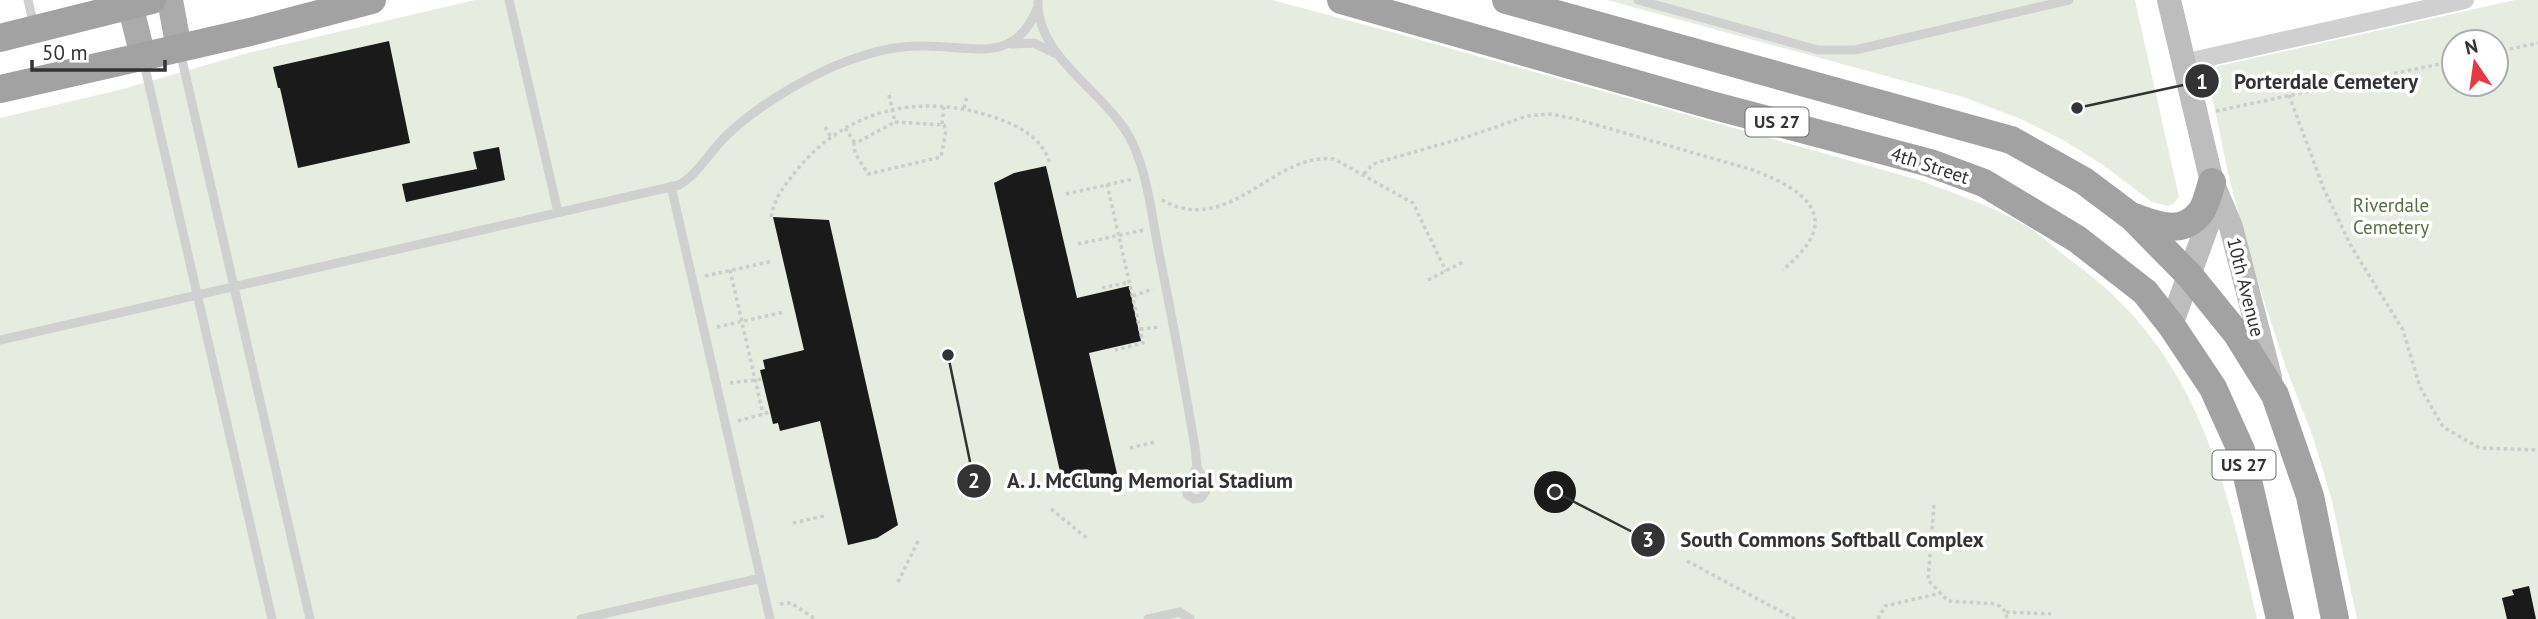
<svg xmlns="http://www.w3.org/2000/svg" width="2538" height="619" font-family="'PT Sans',sans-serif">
<rect width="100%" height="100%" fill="#fff"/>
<path fill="#e6ecdf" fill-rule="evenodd" d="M475 0H1272L1392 32 1919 180C1955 194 1993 206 2026 226 2041 235 2054 248 2068 258 2085 271 2102 284 2117 299 2206 385 2231 504 2257 619H0V118L119 90 248 53Z
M1607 0H2135L2179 197 2173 204 2168 206 2152 202 2103 165 2063 140 2023 120 1963 97Z
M2515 0H2538V619H2357L2332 501 2313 437 2286 368 2250 258 2228 173 2208 76 2218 66ZM2454 42H2496V84H2454Z"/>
<path fill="#1a1a1a" d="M389 41 410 143 298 168 280 88H278L273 67Z
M499 147 505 180 406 202 402 184 477 169 473 152Z
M1046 166 1077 298 1129 286 1141 341 1089 353 1119 482 1087 490 1064 489 994 183 1014 173Z
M773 217 829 220 898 525 877 538 848 545 820 421 780 431 778 423 773 424 760 370 765 369 763 360 804 350Z
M1534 492a21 21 0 1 1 42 0a21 21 0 1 1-42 0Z
M2529 586 2536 619H2507L2502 598 2514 595 2512 590Z"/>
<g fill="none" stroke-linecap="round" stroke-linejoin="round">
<path stroke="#cdcdcd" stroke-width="3.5" stroke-dasharray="3.5 3.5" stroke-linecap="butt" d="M2496 52 2538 43
M889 95 895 122
M2289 95 2323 187 2351 246 2403 330 2420 387 2443 427 2480 448 2538 450
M964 108 967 96
M2216 111 2454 61
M895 122 944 125 946 131 941 157 868 174 855 153 854 144Z
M942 124 944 105
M825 127 831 137
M845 128 855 143
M1364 174 1372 165 1379 162 1470 136 1527 116 1550 114 1576 119 1753 170C1779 180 1828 200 1812 236 1806 249 1794 260 1783 270
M1107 184 1143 343 1115 350
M1066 194 1133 179
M1162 200C1168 203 1175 207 1182 208 1240 221 1278 153 1334 159L1413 203 1446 271
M771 217C774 199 785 184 797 170 847 108 923 92 996 118 1020 126 1044 139 1050 165
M1078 244 1144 230
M730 270 763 414
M705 276 773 261
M1428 280 1465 261
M1102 288 1129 282
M1133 296 1153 289
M717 327 784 312
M1140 329 1161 327
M730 383 762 379
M738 421 770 412
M1130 448 1155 442
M1934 505 1928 580 1948 601 1997 604 2006 612 2007 619
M1051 509 1088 539
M793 523 824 516
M1687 561 1795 619
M898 582 919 539
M780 604 791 603 815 619
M2006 612 2051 614
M1878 619 1885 606 1941 593"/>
<path stroke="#d0d0d0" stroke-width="9" d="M28 0 34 26
M509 0 558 212
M1038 0C1035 59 1110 93 1133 144 1148 177 1152 217 1159 253 1172 317 1184 382 1195 447L1197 467 1186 485 1187 494 1194 499 1201 498 1206 491 1205 482 1197 467
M1638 0 1818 50H1855L2069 0
M1012 44 1034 43 1054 53
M180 51 310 619
M143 59 272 619
M671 186 770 619
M0 340 679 185C698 174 711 150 727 135 762 102 818 69 865 55 883 49 903 46 922 46 970 45 1014 66 1037 9
M581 619 761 578
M1148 619 1180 612 1190 619"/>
<path stroke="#d0d0d0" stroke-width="18" d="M2183 63 2465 0"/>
<path stroke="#bdbdbd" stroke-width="24" d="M2169 0 2212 182 2231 227 2270 377
M2171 325 2212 212V193"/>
<path stroke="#ababab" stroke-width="26" d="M129 0 143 57
M170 0 179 49"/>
<path stroke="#a2a2a2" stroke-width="28" d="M1341 0 1711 105 1930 163 1984 183 2077 239 2145 292 2171 325 2213 388 2241 450 2280 619
M1506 0 2011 140 2084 181 2132 217 2190 276 2237 334 2275 395 2310 496 2335 619
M0 38 152 0
M0 89 250 32 372 0
M2134 217C2157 225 2181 236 2200 213 2206 206 2209 191 2212 182"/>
</g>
<g text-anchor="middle" stroke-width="7" stroke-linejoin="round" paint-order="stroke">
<g fill="#fff" stroke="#707070" stroke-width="2">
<rect x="1745.5" y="107.5" width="63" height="29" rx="5"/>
<rect x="2212.5" y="450.5" width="63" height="29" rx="5"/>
</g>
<g font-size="18" font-weight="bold" fill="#333">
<text x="1777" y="128">US 27</text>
<text x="2244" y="471">US 27</text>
</g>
<g font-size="19" fill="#333" stroke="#fff">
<text transform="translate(1930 165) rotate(18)" y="7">4th Street</text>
<text transform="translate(2246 287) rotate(76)" y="7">10th Avenue</text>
</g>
<g font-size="19" fill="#56703f" stroke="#fff">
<text x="2391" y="212">Riverdale<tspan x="2391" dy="22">Cemetery</tspan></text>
</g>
</g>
<path fill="none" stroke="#333" stroke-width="2.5" d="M2077 108L2202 81M948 355L974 481M1555 492L1648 540"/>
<g fill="#333" stroke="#fff" stroke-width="2.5">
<circle cx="2077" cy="108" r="7"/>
<circle cx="948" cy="355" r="7"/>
<circle cx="1555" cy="492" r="7"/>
<circle cx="2202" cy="81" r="18"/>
<circle cx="974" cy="481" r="18"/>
<circle cx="1648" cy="540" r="18"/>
</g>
<g font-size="21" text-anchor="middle" font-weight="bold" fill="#fff">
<text x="2202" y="89">1</text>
<text x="974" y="488">2</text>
<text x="1648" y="547">3</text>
</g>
<g font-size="21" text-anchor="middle" font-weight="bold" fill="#333" stroke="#fff" stroke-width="7" stroke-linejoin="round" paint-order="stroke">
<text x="2326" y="89">Porterdale Cemetery</text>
<text x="1150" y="488">A. J. McClung Memorial Stadium</text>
<text x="1832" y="547">South Commons Softball Complex</text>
</g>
<g transform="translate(2475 63) rotate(347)"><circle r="33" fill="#ffffff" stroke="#adadad" stroke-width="2"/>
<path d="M0-5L12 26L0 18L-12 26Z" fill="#e63946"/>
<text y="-10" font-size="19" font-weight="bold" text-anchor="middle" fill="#333333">N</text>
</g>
<path d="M32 60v10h133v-10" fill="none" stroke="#333333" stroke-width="3.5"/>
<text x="42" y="60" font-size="21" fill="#333333" stroke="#ffffff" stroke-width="5" paint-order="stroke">50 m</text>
</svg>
